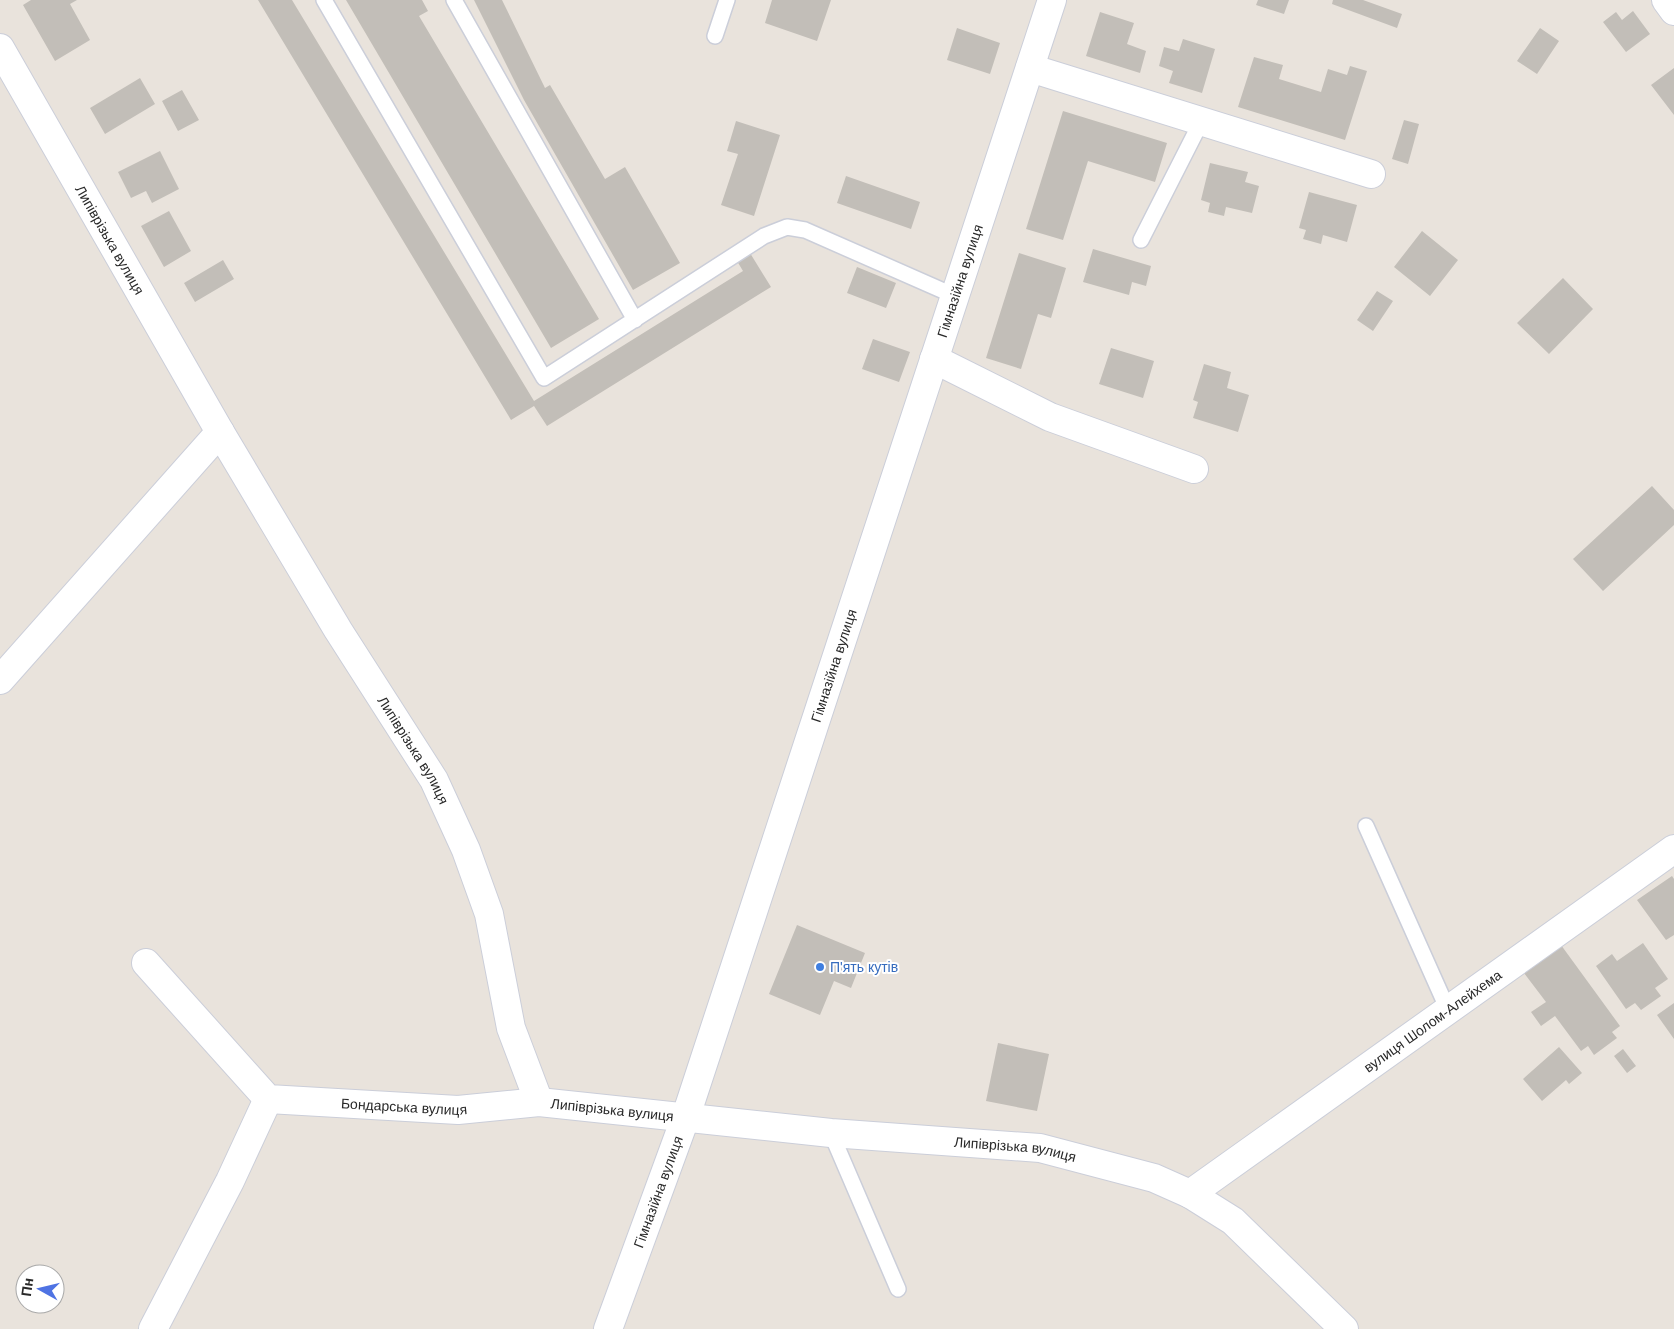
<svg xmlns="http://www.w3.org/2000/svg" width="1674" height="1329" font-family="Helvetica,sans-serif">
<rect width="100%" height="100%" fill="#e9e3dc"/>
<path fill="#c2beb8" d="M31 0H77L70 4 90 40 55 61 23 5Z
M258 0H292L534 401 743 271 737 261 750 253 771 287 547 426 534 406 511 420Z
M346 0H422L428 11 419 16 599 319 551 348Z
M474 0H502L545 88 550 85 605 179 625 167 680 263 633 290 524 100Z
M772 0H831L817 41 765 23Z
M1258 0H1289L1284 14 1256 5Z
M1333 0H1363L1402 14 1397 28 1332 4Z
M1633 11 1650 34 1626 52 1603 22 1616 12 1622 20Z
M1100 12 1134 23 1127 44 1146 51 1140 73 1086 56Z
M957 28 1000 43 990 74 947 60Z
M1540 28 1559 41 1537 74 1517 61Z
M1183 39 1215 49 1202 93 1169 83 1173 71 1159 66 1164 47 1179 51Z
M1254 57 1283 65 1279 79 1321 92 1328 69 1347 75 1350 66 1367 71 1345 140 1238 107Z
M1674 68V115L1651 85Z
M140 78 155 104 105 134 90 108Z
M182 90 199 120 178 131 162 101Z
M1063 111 1167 143 1155 182 1088 161 1063 240 1026 229Z
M1404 120 1419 124 1408 164 1392 159Z
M736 121 780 135 754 216 721 205 738 154 727 151Z
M160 151 179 189 152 203 146 191 131 198 118 172Z
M1210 163 1248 172 1245 182 1259 186 1252 213 1226 207 1224 216 1208 212 1210 203 1201 200Z
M846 176 920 202 911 229 837 203Z
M1309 192 1357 205 1347 242 1323 235 1321 244 1303 239 1306 230 1299 228Z
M169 211 191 251 164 267 141 226Z
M1422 231 1458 260 1430 296 1394 267Z
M1093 249 1151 266 1146 286 1132 282 1129 295 1083 282Z
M1019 253 1066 268 1051 318 1038 314 1021 369 986 358Z
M223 260 234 279 195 302 184 283Z
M857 267 896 283 886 308 847 293Z
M1563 278 1593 309 1549 354 1517 323Z
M1377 291 1393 301 1373 331 1357 320Z
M873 339 910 352 899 382 862 369Z
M1111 348 1154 361 1143 398 1099 384Z
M1204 364 1231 372 1227 388 1249 395 1238 432 1193 418 1198 402 1193 400Z
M1652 486 1674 510V525L1603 591 1573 559Z
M1672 876 1674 879V935L1666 940 1637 900Z
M797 925 865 953 851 988 834 981 820 1015 769 994Z
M1643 943 1668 979 1655 988 1661 996 1641 1010 1635 1003 1626 1009 1596 966 1612 954 1617 961Z
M1561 945 1620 1026 1612 1032 1617 1038 1594 1055 1588 1046 1581 1051 1555 1016 1541 1026 1531 1012 1546 1002 1524 973Z
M1674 1003V1039L1657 1015Z
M998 1043 1049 1054 1037 1111 986 1101Z
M1559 1047 1582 1073 1569 1084 1566 1080 1542 1101 1523 1079Z
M1623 1049 1636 1066 1627 1073 1614 1056Z"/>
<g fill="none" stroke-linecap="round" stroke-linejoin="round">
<g stroke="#cbced9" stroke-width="18">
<path id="lane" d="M324 0 544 378 764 236 787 227 805 230 955 296
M454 0 635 320
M715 36 727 0
M1141 240 1201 122
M1366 826 1448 1010
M831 1133 898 1289"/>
</g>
<g stroke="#cbced9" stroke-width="30">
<g id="street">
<path d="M1666 0 1674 11"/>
<path d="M1030 68 1371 174"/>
<path d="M934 359 1050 417 1194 469"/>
<path d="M0 680 220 432"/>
<path id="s1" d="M146 963 268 1099 458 1110 539 1102"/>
<path id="s2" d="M686 1116 1052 0"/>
<path id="s3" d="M1190 1194 1674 849"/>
<path d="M153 1329 230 1181 268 1099"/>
</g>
</g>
<g stroke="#cbced9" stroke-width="30">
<g id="secondary">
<path id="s4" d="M0 48 220 432 338 630 434 780 466 850 489 914 511 1028 539 1102 831 1133 1040 1148 1154 1178 1190 1194 1233 1221 1344 1329"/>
<path id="s5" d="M608 1329 686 1116"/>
</g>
</g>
<use href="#lane" stroke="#fff" stroke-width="15"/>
<use href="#street" stroke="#fff" stroke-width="28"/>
<use href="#secondary" stroke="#fff" stroke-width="28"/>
</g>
<circle fill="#3f7fe0" stroke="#fff" stroke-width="2" cx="820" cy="967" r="5"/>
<g text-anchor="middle" stroke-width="4" stroke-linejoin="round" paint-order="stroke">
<g font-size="14" fill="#292929" stroke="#fff">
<text dy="5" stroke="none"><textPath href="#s4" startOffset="221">Липіврізька вулиця</textPath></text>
<text dy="5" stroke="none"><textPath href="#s2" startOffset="879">Гімназійна вулиця</textPath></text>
<text dy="5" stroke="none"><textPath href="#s2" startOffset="474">Гімназійна вулиця</textPath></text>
<text dy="5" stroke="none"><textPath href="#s4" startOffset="815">Липіврізька вулиця</textPath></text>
<text dy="5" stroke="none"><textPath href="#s3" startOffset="298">вулиця Шолом-Алейхема</textPath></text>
<text dy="5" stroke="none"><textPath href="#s1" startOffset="319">Бондарська вулиця</textPath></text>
<text dy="5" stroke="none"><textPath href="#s4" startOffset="1265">Липіврізька вулиця</textPath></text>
<text dy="5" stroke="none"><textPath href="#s4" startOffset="1670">Липіврізька вулиця</textPath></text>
<text dy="5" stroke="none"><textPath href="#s5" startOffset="146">Гімназійна вулиця</textPath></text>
</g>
<g font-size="14" fill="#366cbe" stroke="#fff" text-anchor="start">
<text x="830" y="972">П'ять кутів</text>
</g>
</g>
<g transform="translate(40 1289) rotate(278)"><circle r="24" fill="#ffffff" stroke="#a9a9a9"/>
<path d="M0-4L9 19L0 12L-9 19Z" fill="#4f73e3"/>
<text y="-8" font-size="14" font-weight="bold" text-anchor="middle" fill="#292929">Пн</text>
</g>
</svg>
